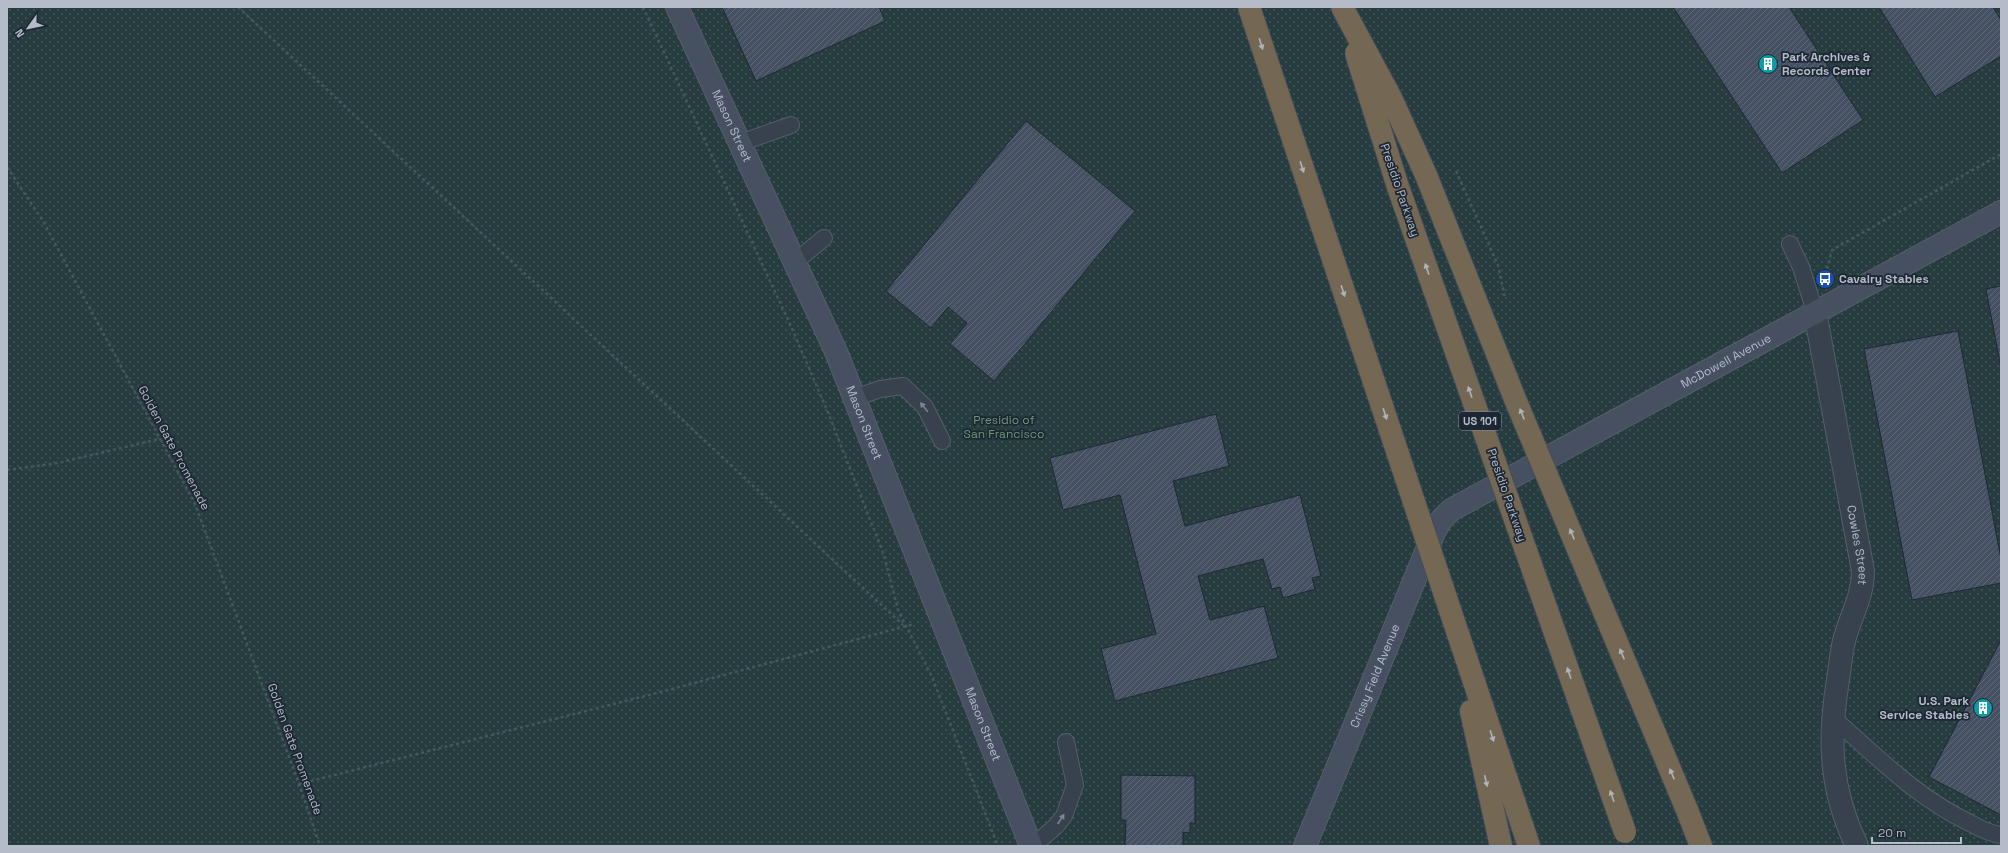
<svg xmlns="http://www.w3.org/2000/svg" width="2008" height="853" font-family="'Space Grotesk',sans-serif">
<defs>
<pattern id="park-dots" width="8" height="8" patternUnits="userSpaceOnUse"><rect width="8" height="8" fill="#263c3f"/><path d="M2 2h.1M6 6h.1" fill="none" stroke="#435659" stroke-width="1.8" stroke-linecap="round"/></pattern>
<pattern id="building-hatch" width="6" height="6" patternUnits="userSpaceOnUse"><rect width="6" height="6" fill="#455162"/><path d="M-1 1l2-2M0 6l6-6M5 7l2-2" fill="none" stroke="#5d6877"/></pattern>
</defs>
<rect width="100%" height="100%" fill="#242f3e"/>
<path fill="url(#park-dots)" d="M7 7H2001V846H7Z"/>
<path fill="url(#building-hatch)" stroke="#1f2835" d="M722 7H879L885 21 756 81Z
M1673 7H1789L1863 120 1782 173Z
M1879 7H1993L2001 20V56L1935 97Z
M1026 121 1135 211 994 381 950 344 967 323 948 307 931 328 886 291Z
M2001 286V368L1986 289Z
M1958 331 2001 559V583L1912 600 1864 349Z
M1216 414 1229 466 1173 481 1185 526 1300 495 1321 576 1312 578 1315 589 1283 598 1280 587 1272 589 1263 559 1198 576 1210 620 1264 606 1278 658 1115 701 1101 649 1156 634 1120 495 1063 510 1050 458Z
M2001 640V815L1929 777Z
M1121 775 1195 776V823H1190V833L1183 832V846H1125L1126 820H1121Z"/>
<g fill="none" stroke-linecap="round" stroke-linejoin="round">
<g stroke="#565f6c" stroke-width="18">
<path id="lane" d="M740 143 791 125
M1790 244 1801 267 1815 312
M795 262 824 238
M855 398 880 389 903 386 925 407 942 441
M1832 717C1875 755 1917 798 1970 823 1979 828 1990 834 2001 835
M1033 846 1056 826 1064 816 1075 785 1066 742"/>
</g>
<g stroke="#565f6c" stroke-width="24">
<g id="street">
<path id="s1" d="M1815 312 1863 571C1863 597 1850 617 1844 641 1841 654 1840 667 1838 680 1828 740 1830 790 1857 846"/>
</g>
</g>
<g stroke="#565f6c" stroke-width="24">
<g id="secondary">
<path id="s2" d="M677 7 837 354 1031 846"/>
<path id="s3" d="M1305 846 1435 530 1442 519 1451 510 2001 212"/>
</g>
</g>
<g stroke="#434c59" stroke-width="24">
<path id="highway" d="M1444 592 1529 846
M1471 711 1501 846
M1687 810 1701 846"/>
</g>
<path stroke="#44595c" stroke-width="2.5" stroke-dasharray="3 3" stroke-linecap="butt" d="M238 7 903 625
M643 7 789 322 827 410 884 555 898 610 932 677 998 846
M7 167 43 221 195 504 299 784 320 846
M1456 171 1498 265 1505 298
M1827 269 1832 250 2001 154
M7 470 58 463 159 439
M299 784 657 693 914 624"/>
<use href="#lane" stroke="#38414e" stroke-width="16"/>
<use href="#street" stroke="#38414e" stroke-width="22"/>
<use href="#secondary" stroke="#465061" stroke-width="22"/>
<use href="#highway" stroke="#746855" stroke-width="22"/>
<g stroke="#434c59" stroke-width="24" stroke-linecap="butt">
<path id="highway-bridge" d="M1249 7 1444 592
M1342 7 1391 98 1426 175 1515 399 1687 810
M1356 53 1398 187 1625 832"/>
</g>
<use href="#highway-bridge" stroke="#746855" stroke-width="22"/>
</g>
<defs><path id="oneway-solid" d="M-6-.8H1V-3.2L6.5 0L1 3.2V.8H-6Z"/></defs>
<g fill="#aeb4bd">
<use href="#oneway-solid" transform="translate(1261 44) rotate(72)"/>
<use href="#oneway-solid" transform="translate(1302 167) rotate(72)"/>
<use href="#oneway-solid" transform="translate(1427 269) rotate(-109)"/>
<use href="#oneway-solid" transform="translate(1343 291) rotate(72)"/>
<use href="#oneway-solid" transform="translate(1470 392) rotate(-109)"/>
<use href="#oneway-solid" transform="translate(1385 414) rotate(72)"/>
<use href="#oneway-solid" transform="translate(1522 414) rotate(-112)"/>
<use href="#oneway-solid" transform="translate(1572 534) rotate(-113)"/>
<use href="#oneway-solid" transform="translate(1622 654) rotate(-113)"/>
<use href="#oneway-solid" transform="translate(1569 673) rotate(-109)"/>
<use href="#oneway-solid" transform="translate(1492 736) rotate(72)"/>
<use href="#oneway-solid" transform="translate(1672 774) rotate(-113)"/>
<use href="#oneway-solid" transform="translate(1486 781) rotate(77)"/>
<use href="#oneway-solid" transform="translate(1612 796) rotate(-109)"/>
</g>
<g fill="#7c8592">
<use href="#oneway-solid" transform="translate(924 407) rotate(-128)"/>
<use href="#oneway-solid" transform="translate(1061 819) rotate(-57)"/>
</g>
<defs>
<g id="building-disc" transform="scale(1)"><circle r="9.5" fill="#0f9aa8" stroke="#1d2633"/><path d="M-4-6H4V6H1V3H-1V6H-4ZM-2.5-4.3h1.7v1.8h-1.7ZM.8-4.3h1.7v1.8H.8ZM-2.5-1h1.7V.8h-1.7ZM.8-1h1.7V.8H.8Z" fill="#fff"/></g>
<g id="bus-disc" transform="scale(1)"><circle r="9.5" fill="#1a4fb4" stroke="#1d2633"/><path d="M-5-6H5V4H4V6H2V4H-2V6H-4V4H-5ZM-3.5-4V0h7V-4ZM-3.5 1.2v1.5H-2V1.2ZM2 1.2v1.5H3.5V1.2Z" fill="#fff"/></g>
</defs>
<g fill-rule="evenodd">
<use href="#building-disc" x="1768" y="64"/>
<use href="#bus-disc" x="1825" y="279"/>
<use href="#building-disc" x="1983" y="708"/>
</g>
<g text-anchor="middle" stroke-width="3.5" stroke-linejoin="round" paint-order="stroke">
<rect fill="#1d2633" stroke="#878f9c" stroke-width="1" x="1459" y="412" width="42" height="18" rx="3"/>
<g font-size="11" font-weight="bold" fill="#b4bcc9">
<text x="1480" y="425">US 101</text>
</g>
<g font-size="12" font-weight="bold" fill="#b4bcc9" stroke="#1d2633" text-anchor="start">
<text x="1782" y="61">Park Archives &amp;<tspan x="1782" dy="14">Records Center</tspan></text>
<text x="1839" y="283">Cavalry Stables</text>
<text x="1969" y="705" text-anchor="end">U.S. Park<tspan x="1969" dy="14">Service Stables</tspan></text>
</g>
<g font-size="12" fill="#b4bcc9" stroke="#1d2633">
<text dy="4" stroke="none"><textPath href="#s2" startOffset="131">Mason Street</textPath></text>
<text transform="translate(1400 190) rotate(71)" y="4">Presidio Parkway</text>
<text dy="4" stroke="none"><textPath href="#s3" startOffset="680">McDowell Avenue</textPath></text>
<text dy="4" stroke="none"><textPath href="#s2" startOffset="456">Mason Street</textPath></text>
<text transform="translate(174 448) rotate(62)" y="4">Golden Gate Promenade</text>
<text transform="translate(1507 495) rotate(71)" y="4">Presidio Parkway</text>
<text dy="4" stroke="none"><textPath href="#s1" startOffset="237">Cowles Street</textPath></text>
<text dy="4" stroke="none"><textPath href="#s3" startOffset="184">Crissy Field Avenue</textPath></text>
<text dy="4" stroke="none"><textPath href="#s2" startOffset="780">Mason Street</textPath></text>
<text transform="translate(295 749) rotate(70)" y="4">Golden Gate Promenade</text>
</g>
<g font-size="12" fill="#6b9a76" stroke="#1d2633">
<text x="1004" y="424">Presidio of<tspan x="1004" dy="14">San Francisco</tspan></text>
</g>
</g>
<rect width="2008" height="853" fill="none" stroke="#b4bcc9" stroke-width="16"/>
<g transform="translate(28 28) rotate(237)" stroke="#1d2633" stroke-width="3" paint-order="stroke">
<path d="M0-3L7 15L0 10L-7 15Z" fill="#b4bcc9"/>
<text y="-6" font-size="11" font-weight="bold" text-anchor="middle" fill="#b4bcc9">N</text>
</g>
<path d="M1872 837v6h89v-6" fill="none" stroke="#b4bcc9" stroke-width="2"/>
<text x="1878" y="837" font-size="12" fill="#b4bcc9" stroke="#1d2633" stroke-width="3" paint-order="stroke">20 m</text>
</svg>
